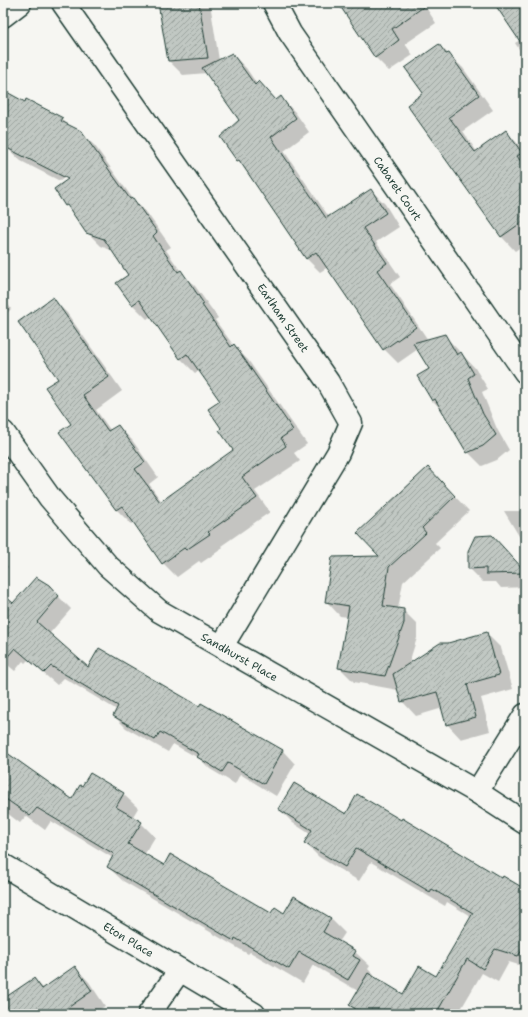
<svg xmlns="http://www.w3.org/2000/svg" width="528" height="1017" font-family="'Shantell Sans',sans-serif">
<defs>
<pattern id="building-hatch" width="6" height="6" patternUnits="userSpaceOnUse"><rect width="6" height="6" fill="#c1c8c3"/><path d="M-1 1l2-2M0 6l6-6M5 7l2-2" fill="none" stroke="#9ca49f"/></pattern>
</defs>
<rect width="100%" height="100%" fill="#f6f6f2"/>
<filter id="ink" filterUnits="userSpaceOnUse"><feTurbulence type="fractalNoise" baseFrequency=".025" numOctaves="2"/><feDisplacementMap in="SourceGraphic" scale="8" xChannelSelector="R" yChannelSelector="G"/><feConvolveMatrix kernelMatrix="1 2 1 2 8 2 1 2 1" color-interpolation-filters="sRGB"/></filter>
<g filter="url(#ink)">
<path fill="#0003" d="M159 3H210L219 60 232 54 246 68 257 84 259 83 277 101 281 98 295 112 309 132 284 151 329 217 371 190 385 204 399 227 376 242 400 277 390 284 428 340 444 335 475 368 488 389 482 392 497 429 509 450 497 460 482 466 468 452 443 411 433 401 419 377 430 370 418 349 398 363 384 349 328 267 320 272 306 258 243 165 238 160 240 120 207 73 183 75 169 61Z
M339 3H423L436 23 405 44 413 55 389 71 375 57Z
M506 3H525V58L515 43 520 40Z
M439 45 463 68 493 110 463 131 477 152 506 132 520 146 525 152V244L515 251 501 236 424 94Z
M3 91 25 103 62 119 70 127 80 132 95 146 133 199 147 213 171 247 166 250 182 273 195 286 218 318 215 320 234 346 248 360 307 444 294 453 300 461 255 491 270 512 221 546 223 548 201 563 199 561 177 577 163 563 134 522 131 524 117 510 61 432 72 424 59 379 53 299 67 313 122 391 96 410 111 431 118 426 132 440 158 477 149 484 162 502 234 450 223 429 221 401 199 370 195 373 181 359 151 316 147 319 133 305 118 283 130 275 113 251 101 246 87 232 72 179 68 175 60 181 21 161 6 147 3 140Z
M3 296 11 309 3 317Z
M442 483 469 511 435 543 440 548 403 582 398 609 403 610 417 624V638L408 666 448 644 487 634 501 648 513 689 481 698 490 731 461 739 447 724 443 708 416 716 402 701 398 690 354 682 340 668 348 617 340 616 326 601 381 557Z
M504 511H525V546Z
M469 551 525 571V587L501 588 496 582H483L469 568Z
M3 561 8 567 3 571Z
M48 586 71 609 49 634 88 668 200 707 202 704 283 751 295 764 276 796 240 774 235 784 210 769 200 759 173 744 168 752 126 728 114 716 117 710 64 678 57 685 28 660 25 663 23 661 15 671 3 661V595L13 604Z
M3 751 72 800 83 788 91 775 123 794 138 808 132 818 141 823 155 837 144 855 164 866 272 914H285L331 919 345 933 339 942 355 952 370 966 368 969 374 975 373 977 403 995 436 977 472 917 447 902 445 906 371 862 359 881 319 857 305 843 310 834 293 823 279 809 346 815 503 879 525 890V967L509 962 498 982 482 973 458 1014H359L350 1005 358 991 313 965 303 983 250 952 248 954 123 881 108 867 113 858 51 821 45 830 26 816 20 823 3 810Z
M75 967 89 982 105 1006 93 1014H3V1000L34 979 44 989Z"/>
<path fill="url(#building-hatch)" stroke="#1f3d34" d="M158 3H199L208 58 168 61Z
M338 3H429L392 29 399 40 375 58Z
M494 3H525V49Z
M439 44 446 54 449 53 479 95 449 117 475 152 506 130 522 153 517 156 525 167V220L501 237 407 105 423 93 405 68Z
M232 53 255 85 259 81 276 100 281 96 296 118 271 137 326 218 371 189 386 213 363 228 387 263 377 270 416 327 383 350 316 252 306 259 239 160 237 161 220 137 239 120 202 68Z
M3 90 25 102 26 99 63 118 61 121 81 131 130 199 133 198 157 232 153 236 178 272 181 270 204 304 202 305 231 347 234 344 293 430 281 438 286 446 242 477 257 498 208 532 210 534 186 550 184 548 162 564 122 506 116 510 59 432 71 424 45 387 58 379 18 322 53 297 109 377 83 395 108 431 118 425 145 462 135 469 160 502 233 450 219 430 221 428 208 409 220 401 187 354 180 359 139 300 132 305 116 283 128 275 104 239 86 233 67 205 65 206 54 189 68 179 3 146Z
M445 334 457 355 461 352 474 374 468 378 483 414 496 435 483 446 467 453 435 399 432 401 417 376 429 369 413 343Z
M428 467 455 496 422 528 426 533 389 567 383 606 404 609V623L385 676 338 668 349 606 325 602 332 557 379 556 357 533Z
M492 535 525 571V573L486 574V568L468 569V551L475 536Z
M36 577 49 585 59 596 37 622 88 667 99 648 199 706 201 703 283 750 264 784 228 763 222 772 197 757 199 754 160 732 155 740 113 716 118 706 51 666 44 673 15 648 3 662V594L13 603Z
M487 632 499 675 467 684 476 717 446 725 437 692 401 702 393 674 440 643H448Z
M3 750 72 799 80 785 82 786 90 773 124 793 116 807 142 822 128 844 164 865 170 854 271 913 275 907 284 913 294 896 331 918 323 932 356 951 353 956 360 960 348 980 299 952 289 969 235 938 234 941 107 867 114 854 37 808 30 816 3 797Z
M294 783 346 814 357 794 401 820 402 818 502 878 503 876 525 889V946L518 956 495 949 483 969 467 959 436 1014H364L349 1005 368 973 403 994 419 966 436 976 473 913 432 889 430 892 356 848 345 867 304 843 312 830 278 809Z
M75 966 92 991 59 1014H3V999L34 978 42 989Z"/>
<g fill="none" stroke-linecap="round" stroke-linejoin="round">
<g stroke="#1f3d34" stroke-width="25">
<g id="minor">
<path id="s1" d="M63 3 328 382 351 423 338 453 222 646"/>
<path id="s2" d="M274 3 290 33 525 372"/>
<path id="s3" d="M3 432 50 498 108 566 159 611 477 792 525 823"/>
<path d="M477 792 525 715"/>
<path id="s4" d="M3 865 254 1014"/>
<path d="M149 1014 180 970"/>
</g>
</g>
<g stroke="#1f3d34" stroke-width="25">
<path id="major" d="M3 16 20 3"/>
</g>
<use href="#minor" stroke="#f6f6f2" stroke-width="22"/>
<use href="#major" stroke="#f6f6f2" stroke-width="22"/>
</g>
</g>
<g text-anchor="middle" stroke-width="3.5" stroke-linejoin="round" paint-order="stroke">
<g font-size="11" fill="#1f3d34" stroke="#f6f6f2">
<text dy="4" stroke="none"><textPath href="#s2" startOffset="223">Cabaret Court</textPath></text>
<text dy="4" stroke="none"><textPath href="#s1" startOffset="384">Earlham Street</textPath></text>
<text dy="4" stroke="none"><textPath href="#s3" startOffset="331">Sandhurst Place</textPath></text>
<text dy="4" stroke="none"><textPath href="#s4" startOffset="146">Eton Place</textPath></text>
</g>
</g>
<rect width="528" height="1017" fill="none" stroke="#f6f6f2" stroke-width="16"/>
<rect x="8" y="8" width="512" height="1001" fill="none" stroke="#1f3d34" stroke-width="1.5" filter="url(#ink)"/>
</svg>
